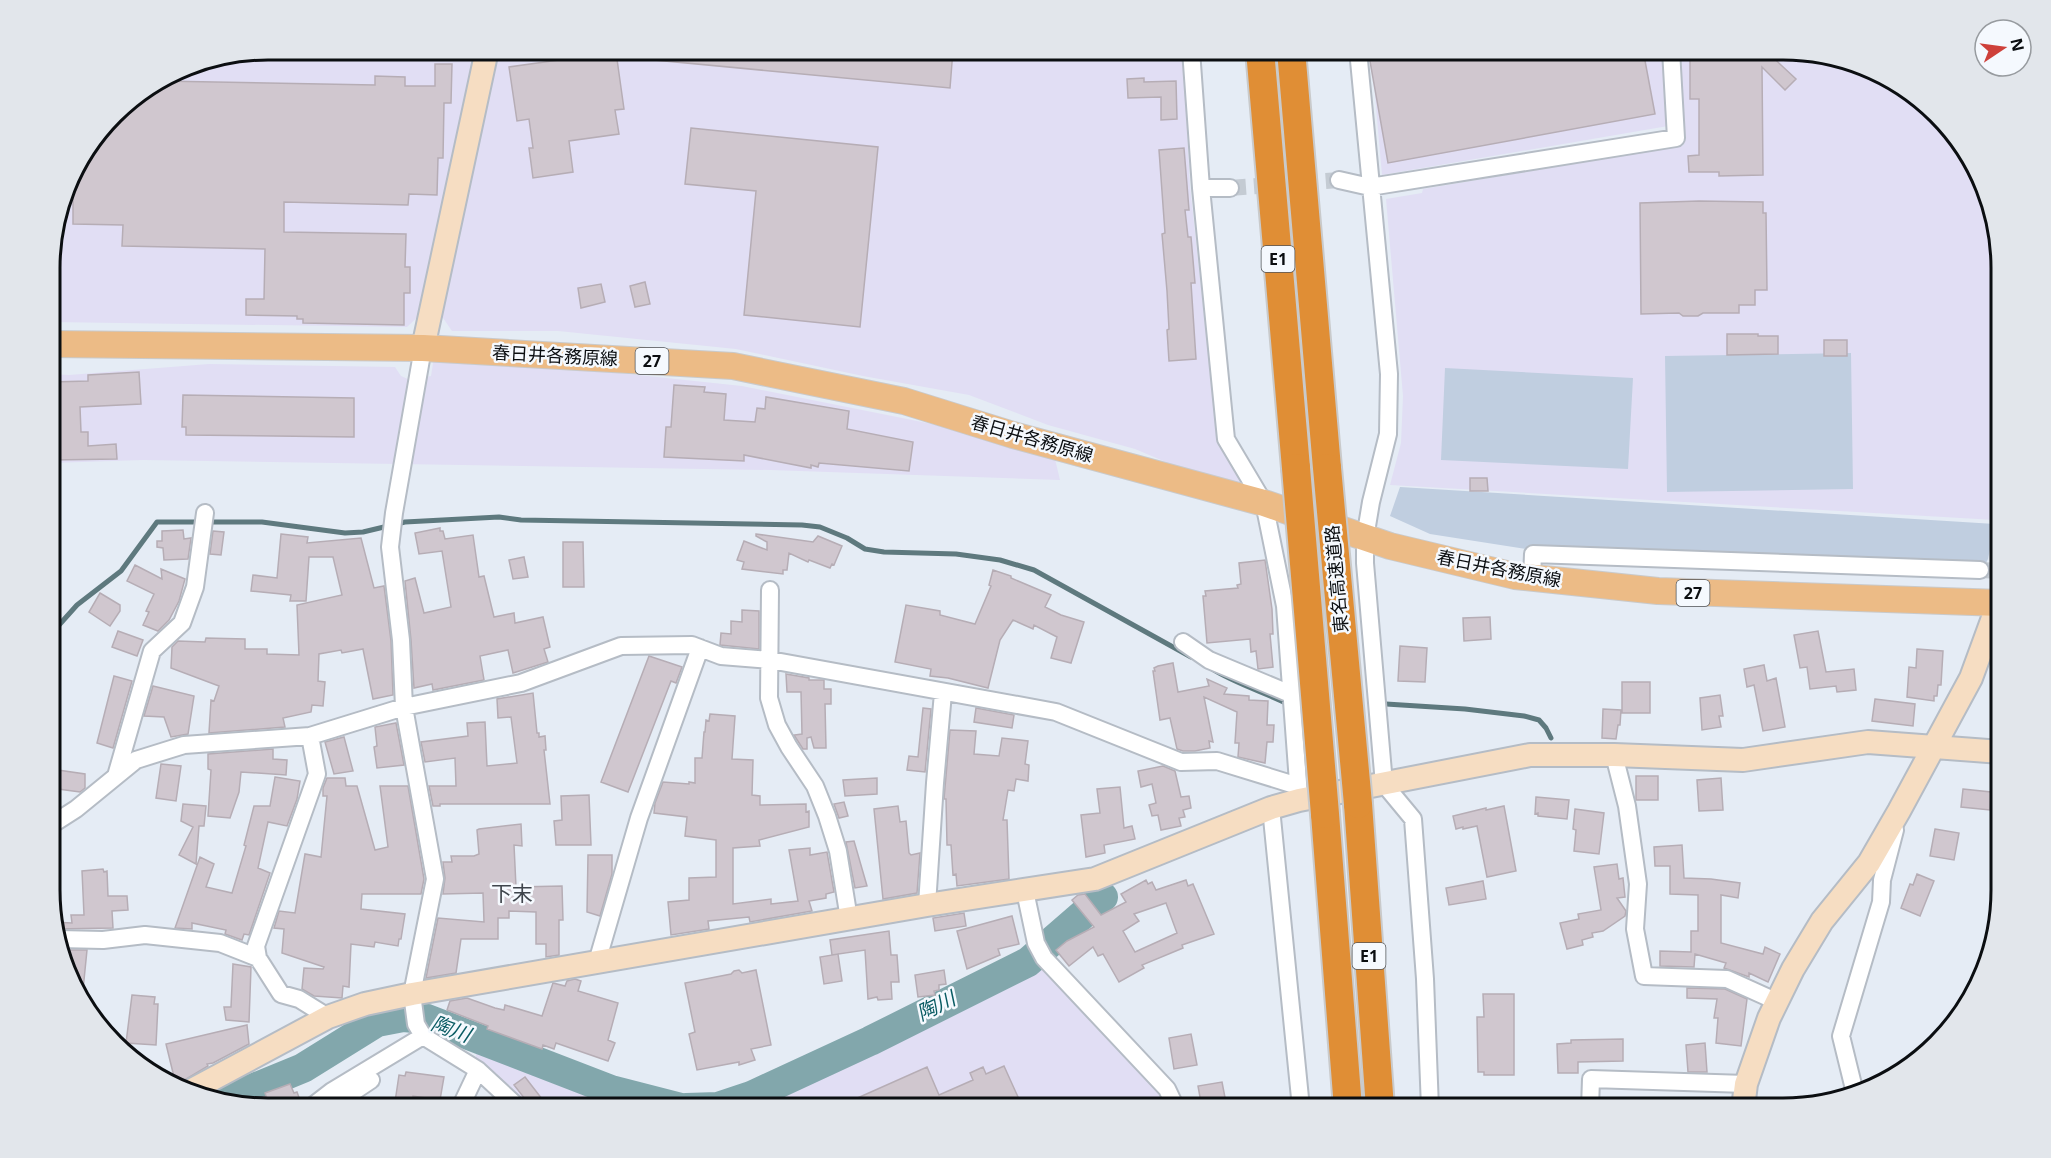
<svg xmlns="http://www.w3.org/2000/svg" width="2051" height="1158" font-family="'Open Sans','Noto Sans JP',sans-serif">
<rect width="100%" height="100%" fill="#e5ecf5"/>
<path fill="#e1def4" d="M268 50H1183L1190 186 1213 398 1222 444 1251 483 1211 481 1135 449 1048 425 969 395 863 376 736 349 558 331H452L443 318 422 313 407 327 51 322V239L72 171 124 104 184 66Z
M1371 50H1664L1668 126 1382 175Z
M1677 50H1784L1892 79 1965 147 2001 253V496L1995 520 1390 485 1401 443 1403 396 1386 199 1422 193 1423 189 1684 145Z
M434 357 562 367 742 386 937 425 1055 459 1060 480 770 470 143 460 51 463V374L69 375 209 364 395 367 401 376 410 380 431 376Z
M1035 959 1163 1097 1168 1108H727L946 1011Z
M476 1043 610 1094 671 1108H530L476 1060Z"/>
<path fill="#c0cee0" d="M1851 353 1853 489 1667 492 1665 356Z
M1445 368 1633 378 1628 469 1441 460Z
M1400 487 1995 524 1988 559 1985 565 1532 550 1430 534 1390 516Z"/>
<g fill="none" stroke-linecap="round" stroke-linejoin="round">
<path stroke="#5e797e" stroke-width="5" d="M51 634 77 605 121 571 157 522H262L345 533 363 532 405 522 499 517 521 520 802 525 820 527 847 538 865 549 884 552 956 554 1000 560 1034 570 1191 657
M1212 669C1236 684 1264 692 1290 705
M1386 704 1465 709 1524 716 1539 720 1546 728 1551 738"/>
<path stroke="#82a7ac" stroke-width="30" d="M230 1098 303 1068 377 1022 403 1017 427 1019 611 1090 681 1108
M686 1108 718 1107 751 1096 870 1041 1028 962 1103 897"/>
</g>
<path fill="#d0c7cf" stroke="#b6adb5" stroke-width="1.5" fill-rule="evenodd" d="M645 50H953L950 88 644 59Z
M1368 50H1643L1655 114 1388 163Z
M1690 50H1765L1796 79 1785 90 1762 67 1763 175 1719 176V172H1689L1688 156 1699 155V99H1690Z
M616 52 624 109 615 110 619 134 569 141 573 172 533 178 529 148H533L529 119 517 121 509 67Z
M435 64H452L451 103H444L443 158H438L437 195 409 194 408 205 284 202V232L406 234 405 267H410V293H404V325L303 323V319H297V316L246 315V299H264L265 249 122 246 123 225 73 224V198H64L72 171 124 104 161 81 375 85V76L405 77V86H435Z
M1144 78V82L1176 81 1177 119 1161 120V97L1128 98 1127 79Z
M691 128 878 147 860 327 744 315 756 191 685 184Z
M1184 148 1189 210H1185L1188 237H1191L1195 283H1191L1196 359 1169 361 1167 330 1169 329 1167 291 1162 234 1165 233 1159 150Z
M1699 201 1763 202V213H1766L1767 290H1755V305H1739V313H1703L1698 316H1683L1679 313 1641 314 1640 203Z
M645 282 650 304 635 307 630 286Z
M601 284 605 302 581 308 578 288Z
M1727 334H1758V336H1778V354L1727 355Z
M1824 340H1847V356H1824Z
M139 372 141 404 80 407 81 432H88V446L116 444 117 459 51 460V382L88 381V375Z
M674 385 705 387 704 392 726 394 724 420 755 422 757 408 765 409 766 397 849 411 847 429 913 442 909 471 819 463 818 467 811 465V468L744 455V461L664 457 666 427H671Z
M183 395 354 398V437L186 435V427H182Z
M1470 478H1487L1488 491H1470Z
M440 528V531H443L445 539 473 535 479 577 484 576 494 617 514 613 515 623 543 617 550 647 544 649 548 662 513 673 508 650 480 656 484 680 433 690 432 684 414 688 411 640 405 581 415 578 424 613 451 607 442 551 419 554 415 533Z
M183 530 184 539 191 538 188 559 164 560 163 548 157 547V541H162V531Z
M213 531 224 532 221 555 210 554Z
M281 534 308 537 307 543 361 538 374 588 384 586 391 641 393 695 373 699 363 649 342 653 341 650 319 654 318 681 325 682 323 706 312 705 311 712 283 718 285 727 209 733 211 700 214 701 219 686 171 668 172 647 178 641 205 642 206 638 245 639V649H267V654L299 655 297 605 342 595 333 557H309L306 601H290L291 595 251 591 253 575 277 578Z
M756 534 813 542 818 536 842 546 834 565 832 564 830 568 809 560 808 562 789 553 787 570H783V574L742 569 744 562 737 560 744 541 767 550V542L756 536Z
M563 542H583L584 587H563Z
M524 557 528 577 513 579 509 560Z
M1265 560 1272 609 1273 634H1270L1273 667 1258 669 1256 651 1251 652 1250 639 1207 643 1203 596H1206L1205 591 1238 588 1237 585 1241 584 1239 563Z
M135 565 162 579 161 569 185 579 179 601 169 620 158 631 143 625 149 612 146 611 154 594 127 581Z
M993 570 1011 576V578L1051 595 1045 607 1061 615 1084 622 1071 663 1051 658 1057 637 1034 625 1033 629 1013 620 1000 640 988 688 948 678 930 676 931 669 895 662 906 605 940 611V615L975 624 991 586 989 585Z
M100 593 120 605V611L110 626 89 612Z
M742 610 759 611V649L720 645 721 633 731 634V621L742 622Z
M1490 617 1491 639 1464 641 1463 618Z
M118 631 143 640 137 656 112 647Z
M1818 631 1826 672 1854 669 1856 690 1837 692 1836 686 1810 689 1807 667 1800 668 1794 635Z
M1400 646 1427 648 1425 682 1398 681Z
M1917 649 1943 651 1941 685H1938L1937 696H1934V701L1907 697 1909 667 1916 668Z
M649 656 682 667 676 683 671 681 628 792 601 782Z
M1173 663 1178 692 1209 686 1207 679 1227 688 1224 694 1249 696V700L1268 701 1267 725H1274L1273 742H1267L1265 763 1238 757 1239 743H1235L1237 712 1204 697 1213 742 1209 741 1210 748 1195 751H1183L1177 749 1170 718 1160 720 1153 671H1155L1154 668 1158 666Z
M1764 665 1767 681 1776 678 1785 727 1763 731 1754 685 1747 687 1744 669Z
M786 674 809 678V680H824V689H831V704H825L826 748H814L811 737 807 738V749H803L794 735 802 734 801 692H787Z
M114 676 132 681 113 748 97 743Z
M1622 682H1650V713H1622Z
M153 686 194 696 188 734 171 737 164 717 144 716Z
M533 693 537 733H539V737L545 736 546 750H544L550 804H440V806H433L429 786H456L455 758 425 762 421 742 468 736 467 723 485 722 487 766 517 763 511 717 498 718 497 699Z
M1720 695 1723 716H1719L1721 727 1702 730 1700 698Z
M1875 699 1915 704 1913 726 1872 721Z
M923 708 931 709 925 772 907 770 909 756 918 757Z
M976 708 1014 715 1012 728 974 722Z
M1603 709 1621 710 1620 725H1618L1616 739 1602 738Z
M710 714 735 716 732 759 753 760 752 795 760 796V805L806 804V812L809 811V827L759 840 760 846 733 848V904L771 899V904L798 901 789 850 810 848V855L827 852 834 892 826 894V898L809 901 812 911 750 922 749 917 708 921 709 929 671 935 668 902 689 900V878L716 877V840L685 836 687 817 654 813 655 803 663 782 689 784V782L695 783V758H702L704 732H705L706 720 709 721Z
M396 723 404 765 377 768 374 747 377 746 375 727Z
M950 730 976 731 974 754 999 756 1002 738 1028 741 1025 764 1029 765 1028 781 1016 779 1014 791 1008 790 1003 820H1007L1009 879 957 886 956 874 953 875 951 845H947L946 799H944Z
M344 737 353 771 334 774 325 742Z
M273 749V759L287 760 286 775 241 772 239 792 230 818 208 816 211 770 208 769V754Z
M161 764 181 766 176 801 156 798Z
M1163 766 1175 771 1181 797 1189 796 1191 808 1183 810 1185 817 1179 818 1181 826 1161 830 1158 815 1152 816 1149 805 1156 803 1152 784 1141 787 1138 771Z
M51 769 85 774V788L80 792 51 788Z
M1636 776H1658V800H1636Z
M275 777 300 781 297 799 287 826 268 822 258 868 270 873 249 935 244 934 242 940 225 934 226 930 192 923V929L175 928 200 857 214 864 206 887 232 893 246 846 244 845 254 806H270Z
M327 778H345L346 786H357L375 850 388 847 380 786H408L424 879 421 894H362L361 909 405 914 401 939H399L398 946 375 942 374 947 351 944 349 987 343 986 342 998 314 996 302 989 304 968 323 969 324 967 282 953 284 929 274 928 279 911 295 913 305 854 321 857 327 796H323V788Z
M877 778V794L845 796 843 780Z
M1721 778 1723 810 1699 811 1697 780Z
M1120 787 1124 828 1132 826 1135 839 1104 845 1105 853 1086 857 1081 815 1100 813 1097 789Z
M1963 789 1991 792 1990 810 1961 807Z
M589 795 591 845H556L554 821 562 820 561 796Z
M1536 797 1569 800 1567 819 1538 816V813L1535 814Z
M844 802 848 816 839 818 834 804Z
M183 804 206 806 204 826H199L196 864 179 855 193 827 181 821Z
M898 806 900 822 906 821 909 853 911 855 920 853 917 893 883 899 874 809Z
M1504 806 1516 871 1487 877 1477 826 1463 829V827L1456 829 1453 816 1486 808V810Z
M1575 809 1604 813 1599 854 1574 851 1576 830 1573 829Z
M521 824 522 846 514 845 516 887 562 886 563 920H559V955L546 957V944H536V912L509 911V918H498V939H461L456 973 426 978 438 918 484 922 483 893 443 894 445 878 443 862H452L451 856H474L479 854 477 830 479 829Z
M1935 829 1959 833 1954 860 1930 856Z
M854 841 867 886 855 888 846 842Z
M1682 845 1684 878 1711 879 1740 883 1738 898 1721 895V943L1763 954 1765 947 1780 954 1768 982 1749 973V977L1724 968 1726 963 1695 954 1694 967 1660 966V951L1691 952V931H1698V895L1670 894V866H1655L1654 847Z
M588 855H612V874L600 916 587 912Z
M1617 864 1619 879 1623 878 1625 897 1617 898 1626 911 1625 916 1603 931 1592 933 1593 937 1582 940 1583 945 1567 949 1560 923 1579 919 1578 914 1601 910 1594 867Z
M103 869 104 872 107 871 108 896H127L128 910 112 911 113 928 55 929 53 922 72 923 71 915H84L82 871Z
M1917 874 1934 881 1920 916 1901 908 1910 884 1913 885Z
M1146 880 1148 884 1152 882 1156 890 1186 880 1188 886 1193 884 1214 934 1182 945 1183 948 1142 965 1144 968 1119 982 1103 954 1098 956 1093 947 1069 966 1056 950 1067 941 1094 927 1072 900 1078 895 1085 894 1101 915 1126 902 1121 894ZM1166 903 1177 933 1135 952 1123 931 1139 921 1134 914Z
M1483 881 1486 899 1449 905 1446 888Z
M964 913 966 926 935 931 933 918Z
M1012 916 1019 944 998 949 1000 955 967 969 957 931Z
M889 931 891 955H897L899 982H891L892 999 878 1000 877 997 868 999 865 950 832 955 830 940Z
M63 950H87L82 1000 69 967Z
M838 954 842 981 824 984 820 957Z
M233 964 251 967 249 1022 226 1020 224 1007H231Z
M739 970 742 973 756 970 771 1045 751 1049 755 1060 739 1065V1062L697 1070 689 1034 695 1032 685 983 731 974 734 971Z
M944 970 946 984 939 985V990L934 991 935 995 918 997 915 975Z
M575 979 581 981 578 991 618 1003 608 1040 615 1043 608 1061 556 1043 554 1049 543 1045 542 1049 487 1029 488 1026 447 1010 450 1001 467 998 495 1008 504 1010 505 1005 542 1016 553 983 565 986 567 981Z
M1687 988 1725 989 1747 999 1741 1046 1716 1043 1718 1018H1714L1717 999 1687 998Z
M1483 994H1514V1075H1484V1072H1478L1477 1017H1484Z
M132 995 155 997 154 1004H158L156 1045 126 1043Z
M247 1025 249 1044 213 1063 207 1064 208 1066 183 1081 177 1083 175 1081 166 1044Z
M1191 1034 1197 1065 1174 1069 1169 1038Z
M1623 1039V1061L1578 1062V1073H1558L1557 1044 1571 1043V1040Z
M1705 1043 1707 1072H1688L1686 1045Z
M1004 1066 1023 1108H835L927 1067 939 1095 973 1080 970 1073 983 1067 986 1074Z
M406 1072 444 1077 440 1100 413 1096 412 1105 395 1102 399 1075 405 1076Z
M525 1077 549 1108H532L514 1085Z
M1222 1082 1227 1108H1202L1198 1086Z
M290 1084 294 1093 297 1092 301 1103 300 1108H267L248 1103 266 1096 265 1093Z"/>
<g fill="none" stroke-linecap="round" stroke-linejoin="round">
<path stroke="#c4cbd3" stroke-width="16" stroke-dasharray="16 8" stroke-linecap="butt" d="M1230 188 1339 180
M1980 570 2001 571"/>
<g stroke="#b5bcc5" stroke-width="20">
<path id="street" d="M1191 50 1201 188 1226 439 1264 503 1285 606 1299 796
M1358 50 1389 374 1388 434 1371 502 1365 538V563L1384 784 1413 819 1425 979 1430 1108
M1339 180 1370 187 1676 138 1671 50
M1201 188H1230
M423 348 394 513 390 547 401 640 404 707 435 879 412 994 416 1024 423 1036 478 1070 519 1108
M1532 578 1533 554 1980 570
M770 590 769 698 777 725 789 747 815 786 827 816 838 851 849 919
M1183 642 1209 660 1293 695
M310 736 317 774 256 946 258 958 281 994 299 999 328 1017
M1614 755 1627 806 1638 884 1635 929 1644 976 1727 979 1778 1002
M116 776 152 651 182 623 195 587 205 513
M1271 808 1301 1108
M51 825 76 809 136 760 184 745 310 736 404 707 521 683 621 646 692 645 721 656 770 660 1056 712 1181 762 1217 761 1298 786
M1025 891 1036 943 1044 958 1167 1089 1176 1108
M927 905 935 783 943 693
M59 939 103 940 145 935 220 943 258 958
M597 962 639 818 700 648
M1854 1089 1841 1036 1881 902 1882 880 1895 830
M310 1108 332 1091 423 1036
M329 1108 371 1080
M460 1108 478 1070
M1590 1108 1591 1079 1746 1084"/>
</g>
<g stroke="#b5bcc5" stroke-width="26">
<path id="secondary" d="M423 348 487 50
M194 1089 328 1017 365 1004 412 994 927 905 1095 879 1271 808 1299 800 1530 755H1614L1743 760 1868 742 2001 752
M1743 1108 1746 1084 1769 1018 1793 969 1822 921 1869 863 1899 811 1971 678 2001 596"/>
</g>
<g stroke="#c9cacb" stroke-width="28">
<path id="primary" d="M51 344 423 348 733 366 904 401 1013 435 1264 503 1390 546 1515 576 1658 591 2001 603"/>
</g>
<g stroke="#c9cacb" stroke-width="32">
<path id="highway" d="M1260 50 1296 468
M1291 50 1327 468
M1358 804 1380 1108
M1325 814 1348 1108"/>
</g>
<use href="#street" stroke="#fff" stroke-width="16"/>
<use href="#secondary" stroke="#f6ddc2" stroke-width="22"/>
<use href="#primary" stroke="#ecbb86" stroke-width="26"/>
<use href="#highway" stroke="#e08e35" stroke-width="28"/>
<g stroke="#c9cacb" stroke-width="32" stroke-linecap="butt">
<path id="highway-bridge" d="M1296 468 1325 814
M1327 468 1358 804"/>
</g>
<use href="#highway-bridge" stroke="#e08e35" stroke-width="28"/>
</g>
<g text-anchor="middle" stroke-width="5" stroke-linejoin="round" paint-order="stroke">
<g fill="#f5f9fe" stroke="#515458" stroke-width="1.5">
<rect x="1261.5" y="246" width="33" height="26" rx="4.5"/>
<rect x="635.5" y="348" width="33" height="26" rx="4.5"/>
<rect x="1676.5" y="580" width="33" height="26" rx="4.5"/>
<rect x="1352.5" y="943" width="33" height="26" rx="4.5"/>
</g>
<g font-size="16" font-weight="bold" fill="#0b0e11">
<text x="1278" y="265">E1</text>
<text x="652" y="367">27</text>
<text x="1693" y="599">27</text>
<text x="1369" y="962">E1</text>
</g>
<g font-size="18" fill="#0b0e11" stroke="#f5f9fe">
<text transform="translate(555 356) rotate(3)" y="6">春日井各務原線</text>
<text transform="translate(1032 439) rotate(16)" y="6">春日井各務原線</text>
<text transform="translate(1499 569) rotate(11)" y="6">春日井各務原線</text>
<text transform="translate(1337 579) rotate(-95)" y="6">東名高速道路</text>
</g>
<g font-size="20" font-style="italic" fill="#095b63" stroke="#f5f9fe">
<text transform="translate(936 1006) rotate(-26)" y="7">陶川</text>
<text transform="translate(451 1029) rotate(20)" y="7">陶川</text>
</g>
<g font-size="21" fill="#3f454c" stroke="#f5f9fe">
<text x="512" y="901">下末</text>
</g>
</g>
<path d="M0 0H2051V1158H0ZM268 60H1783A208 208 0 0 1 1991 268V890A208 208 0 0 1 1783 1098H268A208 208 0 0 1 60 890V268A208 208 0 0 1 268 60Z" fill="#e2e6eb" fill-rule="evenodd"/>
<path fill="none" stroke="#0b0e11" stroke-width="3" d="M268 60H1783A208 208 0 0 1 1991 268V890A208 208 0 0 1 1783 1098H268A208 208 0 0 1 60 890V268A208 208 0 0 1 268 60Z"/>
<g transform="translate(2003 48) rotate(77)"><circle r="28" fill="#f5f9fe" stroke="#979b9f" stroke-width="1.5"/>
<path d="M0-4.5L10 22L0 15L-10 22Z" fill="#ce403a"/>
<text y="-9" font-size="16" font-weight="bold" text-anchor="middle" fill="#0b0e11">N</text>
</g>
</svg>
